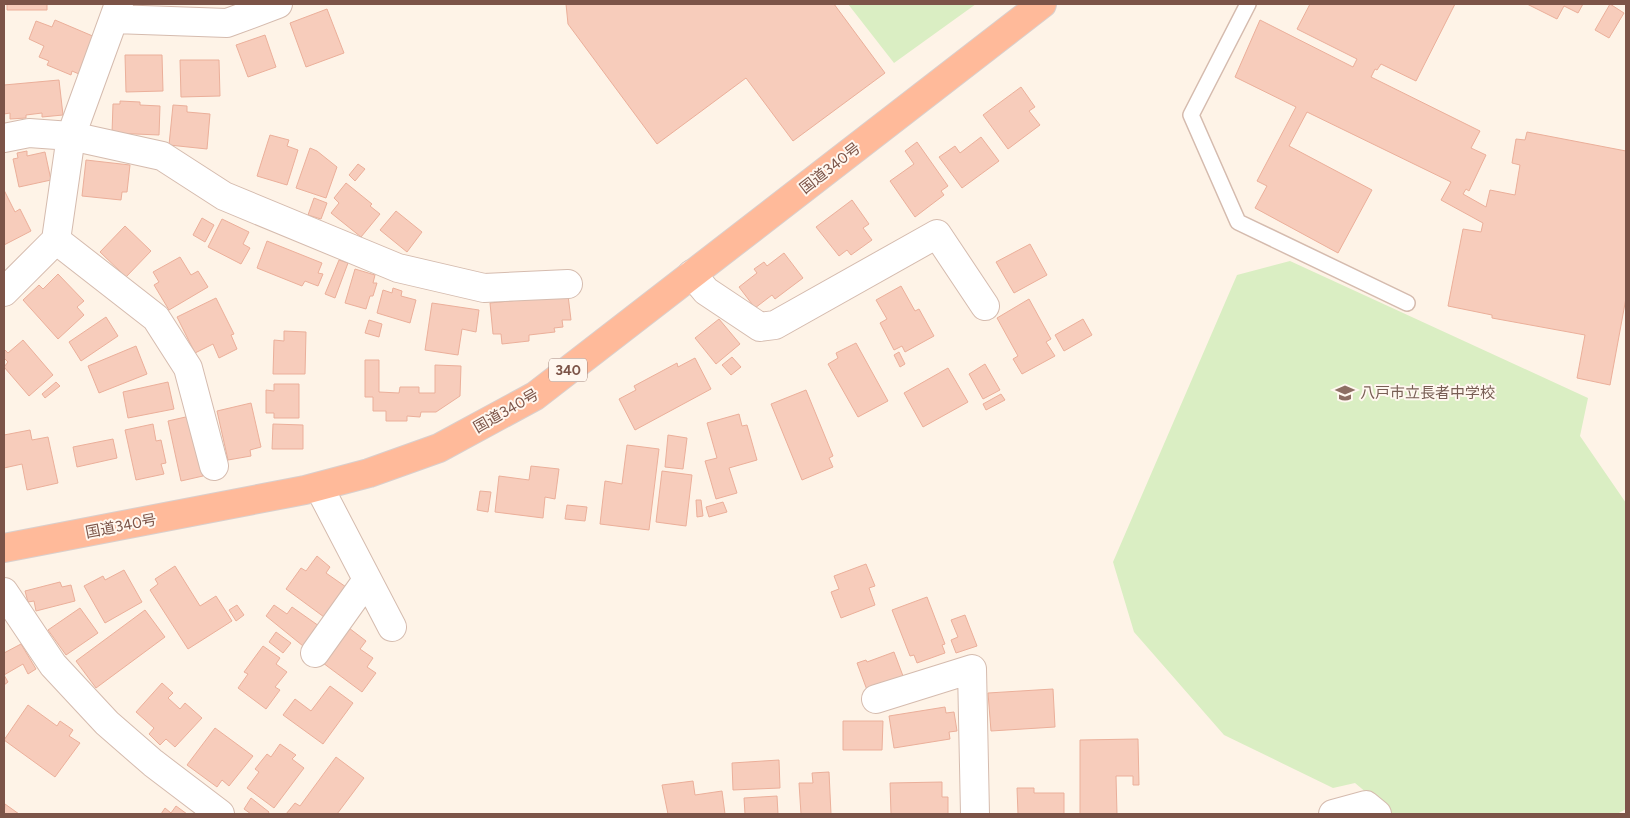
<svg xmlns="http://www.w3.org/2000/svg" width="1630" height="818" font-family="Figtree,'Noto Sans JP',sans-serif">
<rect width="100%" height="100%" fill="#fef3e7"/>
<path fill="#daeec3" d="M848 4H976L894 63Z
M1290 261 1588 398 1580 436 1626 503V809L1617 814H1392L1355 783 1333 788 1224 735 1134 632 1113 562 1237 275Z"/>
<path fill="#f7ccbb" stroke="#ebaf9a" d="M7 4H47V10H7Z
M566 4H834L885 73 793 141 746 78 657 144 568 24Z
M1310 4H1455L1416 81 1381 64 1377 70 1375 69 1371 77 1480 131 1471 148 1486 155 1469 191 1466 189 1463 194 1486 207 1490 190 1515 195 1520 165 1512 163 1516 139 1525 140 1527 132 1626 151V298L1610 385 1577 378 1585 335 1492 318V315L1448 306 1463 229 1481 232 1483 223 1441 200 1451 182 1307 112 1289 146 1372 190 1338 253 1255 208 1267 186 1257 181 1296 107 1235 77 1260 20 1353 67 1357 59 1297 29Z
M1527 4H1583L1578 13 1564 6 1557 19Z
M1610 4 1624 13 1609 38 1595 30Z
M327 9 344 53 306 67 290 23Z
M55 20 95 37 79 74 72 71 71 75 47 65 49 61 39 57 44 46 29 39 36 21 52 27Z
M265 35 276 67 248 77 236 45Z
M125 55H162L163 91 126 92Z
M180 60H219L220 96 181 97Z
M59 80 63 115 42 117V113L26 115V118L10 119V113L4 114V85Z
M1021 87 1035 107 1029 111 1040 125 1008 149 983 115Z
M120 101 140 102V105L160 106 159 135 112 133 113 104H120Z
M173 105 187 106V112L210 114 207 149 169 145Z
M270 135 289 140 287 146 298 150 287 185 257 176Z
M981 137 999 161 962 188 939 157 955 146 960 153Z
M917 142 948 186 941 191 944 195 915 217 890 181 914 164 905 151Z
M310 148 317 151 337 167 326 198 296 188Z
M27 151V156L45 152 51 180 19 187 13 159 18 158 17 153Z
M86 160 130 165 127 192H122L121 200 82 196Z
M358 164 365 169 355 181 349 175Z
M346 183 372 204 370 206 380 214 361 237 331 213 339 203 334 198Z
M4 190 15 212 20 209 31 231 4 245Z
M314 198 327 203 321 219 308 215Z
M852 200 869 224 863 228 872 240 851 255 847 250 839 256 816 227Z
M396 211 422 232 407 252 380 230Z
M202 218 214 225 205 242 193 235Z
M222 219 249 232 243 244 250 248 241 264 208 247Z
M125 226 151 251 126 277 100 252Z
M267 241 322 263 318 273 323 274 318 286 305 281 302 286 257 268Z
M1030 244 1047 275 1014 293 996 262Z
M784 253 803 278 775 299 772 295 755 308 739 287 757 273 754 269 764 262 767 266Z
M180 257 191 275 198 271 208 287 169 310 154 285 159 282 153 272Z
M339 260 348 263 335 298 325 294Z
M355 269 375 275 373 283H377L373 296H370L366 309 345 303Z
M58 274 84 301 77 307 84 315 58 339 23 300 39 285 43 289Z
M901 286 915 311 919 309 934 336 905 352 902 346 894 350 880 323 887 319 876 300Z
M393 288 402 291 401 296 416 300 410 323 377 313 383 290 392 293Z
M568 295 571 320H562L563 327 554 328 555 332 529 335V341L502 344 501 334H493L490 303Z
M216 298 234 334 231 335 237 349 219 358 213 344 195 353 177 317Z
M1029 299 1051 339 1046 342 1055 356 1022 374 1013 359 1018 356 997 318Z
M432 303 479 310 476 332 462 329 458 355 425 350Z
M106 317 118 336 81 361 69 342Z
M719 319 740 344 716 364 695 338Z
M1083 319 1092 335 1064 351 1055 335Z
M369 320 382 324 379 337 365 333Z
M284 331 306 332 305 374H273L274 340 284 341Z
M23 340 53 375 29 396 4 367 8 362 4 358V351L5 350 8 353Z
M856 343 888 401 858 417 828 364 838 358 836 353Z
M136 346 147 374 99 393 88 366Z
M899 352 905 364 900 367 894 355Z
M732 357 741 367 731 375 722 365Z
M695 358 711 389 635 430 619 399 636 390 634 386 677 363 678 367Z
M365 360H379V392L399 393 400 387H419V393H435V365L461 366 460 396 436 412H421L420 417 407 416V421H386V411H373V397H365Z
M985 364 1000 390 983 399 969 374Z
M948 368 968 402 923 427 904 393Z
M56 382 60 386 45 398 42 394Z
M168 382 174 409 128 418 123 392Z
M274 384H299V418H274V413H266V390L274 391Z
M806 390 833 456 829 458 833 467 802 480 771 404Z
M1001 394 1005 400 986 410 983 404Z
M251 403 261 447 250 450 251 456 228 460 217 411Z
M739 414 742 426 747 425 757 460 729 468 737 493 716 499 705 461 717 458 707 423Z
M190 416 203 476 181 481 168 421Z
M153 424 156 441 161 440 166 463 161 464 164 474 136 480 125 430Z
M273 424 303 425V449H272Z
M30 430 32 440 48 437 58 483 27 490 22 464 4 468V435Z
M668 435 687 438 683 469 665 467Z
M113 439 117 458 77 467 73 447Z
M627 445 659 449 649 530 600 524 605 481 622 484Z
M531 466 559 469 555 499 545 497 543 518 495 512 499 476 529 480Z
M662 471 692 475 686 526 656 522Z
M480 491 491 492 488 512 477 510Z
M696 500H701L703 516 697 517Z
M723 502 727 512 709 517 706 507Z
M567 505 587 507 585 521 565 519Z
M317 556 330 567 326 573 346 587 324 617 286 589 301 568 306 571Z
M866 564 875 586 869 588 875 605 841 618 831 592 839 589 834 576Z
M175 566 200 606 216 596 232 621 188 649 150 590 158 584 155 579Z
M124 570 142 602 105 623 84 586 103 576 105 580Z
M60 582 62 587 71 585 75 601 36 611 34 601 28 602 25 591Z
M927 597 945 644 942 645 945 653 917 663 914 655 910 656 892 610Z
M237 605 244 615 236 621 229 610Z
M274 605 287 614 292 607 319 626 303 646 266 616Z
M80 608 98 633 66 655 48 630Z
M145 610 165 637 96 688 76 661Z
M965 615 977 646 956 653 951 640 958 637 951 620Z
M349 628 366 641 360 649 373 658 367 667 376 673 362 692 323 663Z
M276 632 291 643 283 653 269 642Z
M21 644 36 669 28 674 23 664 4 675 8 682 4 685V653Z
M263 646 280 658 276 664 287 672 275 687 280 690 266 709 238 688 248 674 244 672Z
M894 652 903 676 867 690 857 663 866 660 867 662Z
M162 683 173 693 168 698 180 709 185 703 202 718 175 747 166 739 160 745 149 734 154 728 136 712Z
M330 686 353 703 323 744 283 715 295 699 311 711Z
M1053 689 1055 727 991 731 988 693Z
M28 705 57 726 60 721 73 730 69 736 80 743 55 777 4 740Z
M945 707 946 713 954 712 957 731 949 732 950 739 894 748 889 716Z
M843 721H883L882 750H843Z
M215 728 253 756 229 786 222 780 217 787 187 765Z
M1138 739 1139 785H1133V776H1116L1117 814H1080V740Z
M280 744 296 755 292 759 304 768 274 808 247 788 259 772 255 769 267 754 271 757Z
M336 757 364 778 337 814H286L295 803 300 806Z
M779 760 780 788 733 790 732 763Z
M829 772 831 814H801L799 783H813L812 773Z
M693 781 695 795 722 791 725 814H668L662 785Z
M942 782V797H948V814H891L890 783Z
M1017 788H1034V793H1064V814H1018Z
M777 796 778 814H745L744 798Z
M251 798 269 812 268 814H251L244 809Z
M5 804 19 814H4Z
M176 806 187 814H161L165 808 171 813Z"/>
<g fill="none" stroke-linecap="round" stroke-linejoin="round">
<g stroke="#d5bbae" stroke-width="18">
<path id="service" d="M1248 4 1191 115 1238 222 1407 303"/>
</g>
<g stroke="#d5bbae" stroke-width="30">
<path id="minor" d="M114 19 227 23 278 4
M4 138 29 133 71 136 119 4
M56 240 156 318 188 368 214 466
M692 274 706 291 760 327 775 325 937 234 985 306
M4 292 56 240 71 136 162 156 224 196 398 268 484 288 568 284
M319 487 392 627
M4 592 53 665 107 723 153 763 220 814
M315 653 367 580
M876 699 972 669 975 814
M1333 814 1366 805 1377 814"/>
</g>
<g stroke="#dacfcc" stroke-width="30">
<path id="trunk" d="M4 548 305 490 369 473 439 448 535 396 1042 4"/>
</g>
<use href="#service" stroke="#fff" stroke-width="15"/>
<use href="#minor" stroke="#fff" stroke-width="28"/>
<use href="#trunk" stroke="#ffba9a" stroke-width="28"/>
</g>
<defs>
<g id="school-bare" transform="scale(1.5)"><path d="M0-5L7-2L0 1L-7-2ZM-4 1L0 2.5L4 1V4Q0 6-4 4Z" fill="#8d6e63" stroke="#fff7ef" stroke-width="2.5" paint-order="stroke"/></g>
</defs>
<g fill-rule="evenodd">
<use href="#school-bare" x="1345" y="393"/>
</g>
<g text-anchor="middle" stroke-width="4" stroke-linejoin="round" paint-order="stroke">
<rect fill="#fff7ef" stroke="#a3857a" stroke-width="1" x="549" y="358.5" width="38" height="23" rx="4"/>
<g font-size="14" font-weight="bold" fill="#7c5448">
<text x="568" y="375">340</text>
</g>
<g font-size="15" fill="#7c5448" stroke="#fff7ef">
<text transform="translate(830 168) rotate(-38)" y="5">国道340号</text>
<text transform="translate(506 411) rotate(-30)" y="5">国道340号</text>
<text transform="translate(121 526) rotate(-11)" y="5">国道340号</text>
</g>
<g font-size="15" fill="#785e54" stroke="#fff7ef" text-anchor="start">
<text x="1360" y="398">八戸市立長者中学校</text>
</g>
</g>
<rect width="1630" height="818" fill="none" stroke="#7c5448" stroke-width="10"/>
</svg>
